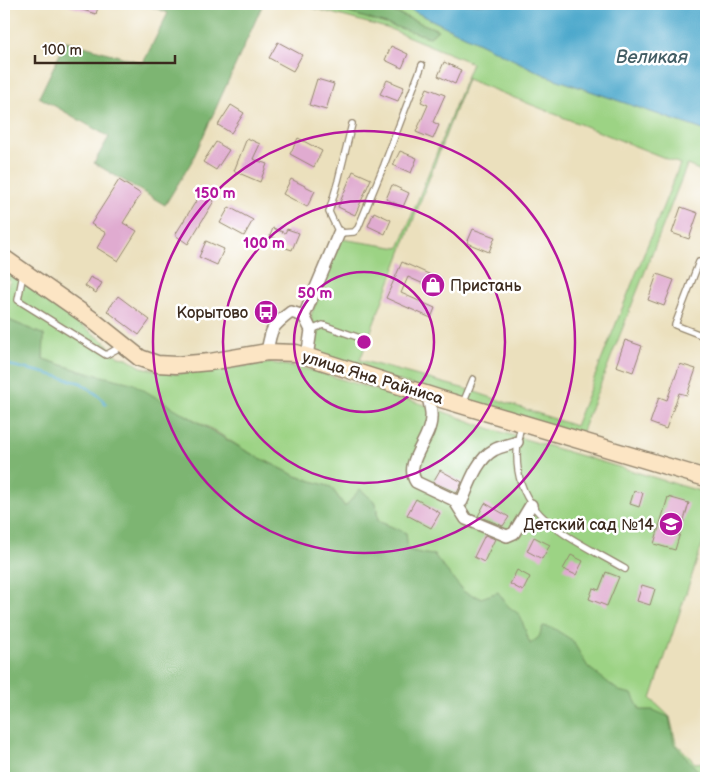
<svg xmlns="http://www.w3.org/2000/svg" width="710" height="782" font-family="'Balsamiq Sans',sans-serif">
<rect width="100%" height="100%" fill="#fff"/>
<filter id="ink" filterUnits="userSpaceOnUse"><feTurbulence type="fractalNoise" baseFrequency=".02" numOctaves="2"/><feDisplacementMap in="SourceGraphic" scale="10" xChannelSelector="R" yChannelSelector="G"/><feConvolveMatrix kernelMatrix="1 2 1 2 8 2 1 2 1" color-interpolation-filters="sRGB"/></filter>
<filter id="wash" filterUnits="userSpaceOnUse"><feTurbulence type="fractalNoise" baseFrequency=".0096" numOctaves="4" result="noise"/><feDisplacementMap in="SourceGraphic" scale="20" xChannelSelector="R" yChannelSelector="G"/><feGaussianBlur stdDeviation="1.12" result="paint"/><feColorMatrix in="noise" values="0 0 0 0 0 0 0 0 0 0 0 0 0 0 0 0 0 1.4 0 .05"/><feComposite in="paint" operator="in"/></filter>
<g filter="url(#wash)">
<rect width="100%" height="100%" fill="#ebe0bd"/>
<path fill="#9cd384" stroke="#6c7e51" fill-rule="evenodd" d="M298 4H319L430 37 438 30 374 4H399L547 76 706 131V173L687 165 580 436 314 355 311 315 341 239 399 248 472 63 390 29ZM467 79 680 164 575 426 469 390 360 360Z
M4 269 106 343 118 357 127 358 141 367 175 374 272 363 311 370 422 404 491 429 706 493V533L651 699 670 717 676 743 695 763 706 762V775H701L704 778H604L396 558 462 591 434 555 424 554 407 550 406 533 378 521 376 503 361 490 346 508 331 487 296 476 246 451 215 431 173 408 84 372 43 359 44 335 4 318V298L10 280 4 276Z"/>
<path fill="#7db572" stroke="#5c7048" d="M144 4H263L192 161 165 205 94 163 109 137 39 97 66 41 143 63 168 13Z
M319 4H374L438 30 430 37Z
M4 318 44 335 43 359 84 372 132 383 246 451 296 476 331 487 345 507 360 489 376 503 378 521 406 533 408 550 424 554 434 555 464 592 481 598 498 592 508 606 520 615 530 644 539 637 543 626 553 628 572 640 588 667 619 691 632 694 640 710H653L669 717 674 744 701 774 706 775V778H4Z"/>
<path fill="#4ea9cc" stroke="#446a75" d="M399 4H706V131L547 76Z"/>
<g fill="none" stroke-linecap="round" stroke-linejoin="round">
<path stroke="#4ea9cc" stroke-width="2.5" d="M4 364 41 372 81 383 99 396 106 404"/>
</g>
<g id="blocks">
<path fill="#e0abd0" d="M69 4H99L96 14 69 6Z
M278 42 302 55 293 71 269 58Z
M391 46 408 54 402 68 385 60Z
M444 62 461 70 455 84 438 76Z
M317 79 334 84 326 110 309 105Z
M387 80 404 87 398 101 380 94Z
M427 88 445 95 433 122 439 125 433 139 416 132 428 105 421 102Z
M231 105 244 113 231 133 218 125Z
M247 138 260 144 253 159 267 164 260 182 234 171Z
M298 138 322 151 314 167 290 154Z
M216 142 229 150 216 170 203 162Z
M400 151 417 158 411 173 393 165Z
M353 171 371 179 355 215 338 207Z
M291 179 315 191 307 207 283 194Z
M119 180 141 194 123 223 137 231 118 261 97 248 106 233 91 224Z
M392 185 409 193 403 207 386 199Z
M201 193 214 201 188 244 175 235Z
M229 207 253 220 244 236 220 223Z
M681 207 698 213 689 239 672 233Z
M374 212 391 220 385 234 368 226Z
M273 228 285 233 287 229 299 233 292 250 280 246 282 241 270 236Z
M473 229 495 237 489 252 467 243Z
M206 241 224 249 217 265 199 257Z
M402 262 442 280 437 290 408 277 401 293 435 308 431 318 386 298Z
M657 274 674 280 664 306 648 300Z
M90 277 102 283 96 293 85 286Z
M118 296 150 320 139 335 107 311Z
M625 340 642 346 633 372 616 366Z
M680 364 696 369 687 395 679 393 666 429 650 423 659 397 667 400Z
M440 470 462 482 457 493 433 482Z
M634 491 643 493 639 507 630 504Z
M668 497 689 503 675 550 654 544Z
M416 499 440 513 431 528 407 515Z
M485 503 509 517 503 526 478 516Z
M485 535 495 539 484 562 474 557Z
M534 537 550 545 542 559 527 551Z
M571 555 583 561 576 575 563 569Z
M517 570 530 577 523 591 510 584Z
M606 572 619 577 607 606 589 599 593 588 599 590Z
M642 585 655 589 650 605 637 601Z"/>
</g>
</g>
<g filter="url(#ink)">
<use href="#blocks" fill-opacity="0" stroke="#93856e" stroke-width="1"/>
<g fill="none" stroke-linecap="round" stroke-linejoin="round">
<g stroke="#93856e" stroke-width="8">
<path id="lane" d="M352 124 338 181 329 212 339 233 354 232 358 228 384 165 422 65
M699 262 675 325 706 337
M23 274 18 300 106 355 122 346
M311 330 323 325 360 338
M463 403 473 379
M521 425C500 512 563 533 625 569"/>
</g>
<g stroke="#93856e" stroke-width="14">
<path id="street" d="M304 316 339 233
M267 352C271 328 272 326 291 312L304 316 311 330 307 357
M427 394C429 402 432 411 431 418 431 440 403 462 416 482L454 500 462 501C469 485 477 459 494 450 501 446 510 445 517 442
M454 500 466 519 507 536 514 533 531 505"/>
</g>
<g stroke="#93856e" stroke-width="19">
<path id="secondary" d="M4 258 90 318 140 358 157 364 176 365 210 362 267 352 296 353 441 399 706 478"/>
</g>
<use href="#lane" stroke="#fff" stroke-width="5.5"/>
<use href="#street" stroke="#fff" stroke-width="11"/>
<use href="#secondary" stroke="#fce5c4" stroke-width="16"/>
</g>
</g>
<g fill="none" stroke="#b5179e" stroke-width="2.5">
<circle cx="364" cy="342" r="70"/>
<circle cx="364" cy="342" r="141"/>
<circle cx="364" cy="342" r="211"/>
</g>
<defs>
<g id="shop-disc" transform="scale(1.25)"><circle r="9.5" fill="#b5179e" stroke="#fff"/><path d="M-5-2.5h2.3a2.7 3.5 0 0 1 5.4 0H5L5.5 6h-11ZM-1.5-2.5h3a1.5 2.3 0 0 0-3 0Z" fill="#fff"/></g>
<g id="bus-disc" transform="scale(1.25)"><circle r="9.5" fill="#b5179e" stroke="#fff"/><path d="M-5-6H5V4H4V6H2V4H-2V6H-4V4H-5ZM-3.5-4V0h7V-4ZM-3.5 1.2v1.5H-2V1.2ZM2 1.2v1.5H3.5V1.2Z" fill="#fff"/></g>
<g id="school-disc" transform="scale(1.25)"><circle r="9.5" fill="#b5179e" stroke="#fff"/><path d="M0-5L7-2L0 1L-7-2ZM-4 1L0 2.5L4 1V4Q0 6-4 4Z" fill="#fff"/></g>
</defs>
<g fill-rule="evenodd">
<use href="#shop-disc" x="433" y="285"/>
<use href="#bus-disc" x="266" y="312"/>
<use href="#school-disc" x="671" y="524"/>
</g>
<g text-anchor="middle" stroke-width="5" stroke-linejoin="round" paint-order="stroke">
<g font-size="16" fill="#3b2a1e" stroke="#fff" text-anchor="end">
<text x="450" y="291" text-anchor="start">Пристань</text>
<text x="248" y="318">Корытово</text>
<text x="654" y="530">Детский сад №14</text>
</g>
<g font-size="16" fill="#3b2a1e" stroke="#fff">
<text transform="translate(373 377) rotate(17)" y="6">улица Яна Райниса</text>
</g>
<g font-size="18" font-style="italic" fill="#435d64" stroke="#fff">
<text x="652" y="63">Великая</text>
</g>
</g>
<circle cx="364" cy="342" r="8" fill="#b5179e" stroke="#fff" stroke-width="2.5"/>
<g font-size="15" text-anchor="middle" font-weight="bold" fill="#b5179e" stroke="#fff" stroke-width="5" stroke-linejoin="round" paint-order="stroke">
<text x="215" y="198">150 m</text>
<text x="264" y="248">100 m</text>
<text x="315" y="298">50 m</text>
</g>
<rect width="710" height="782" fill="none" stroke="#fff" stroke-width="20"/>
<path d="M35 55v8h140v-8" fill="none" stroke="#3b2a1e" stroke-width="2.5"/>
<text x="42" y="55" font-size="15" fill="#3b2a1e" stroke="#ffffff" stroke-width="4" paint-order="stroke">100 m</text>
</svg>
